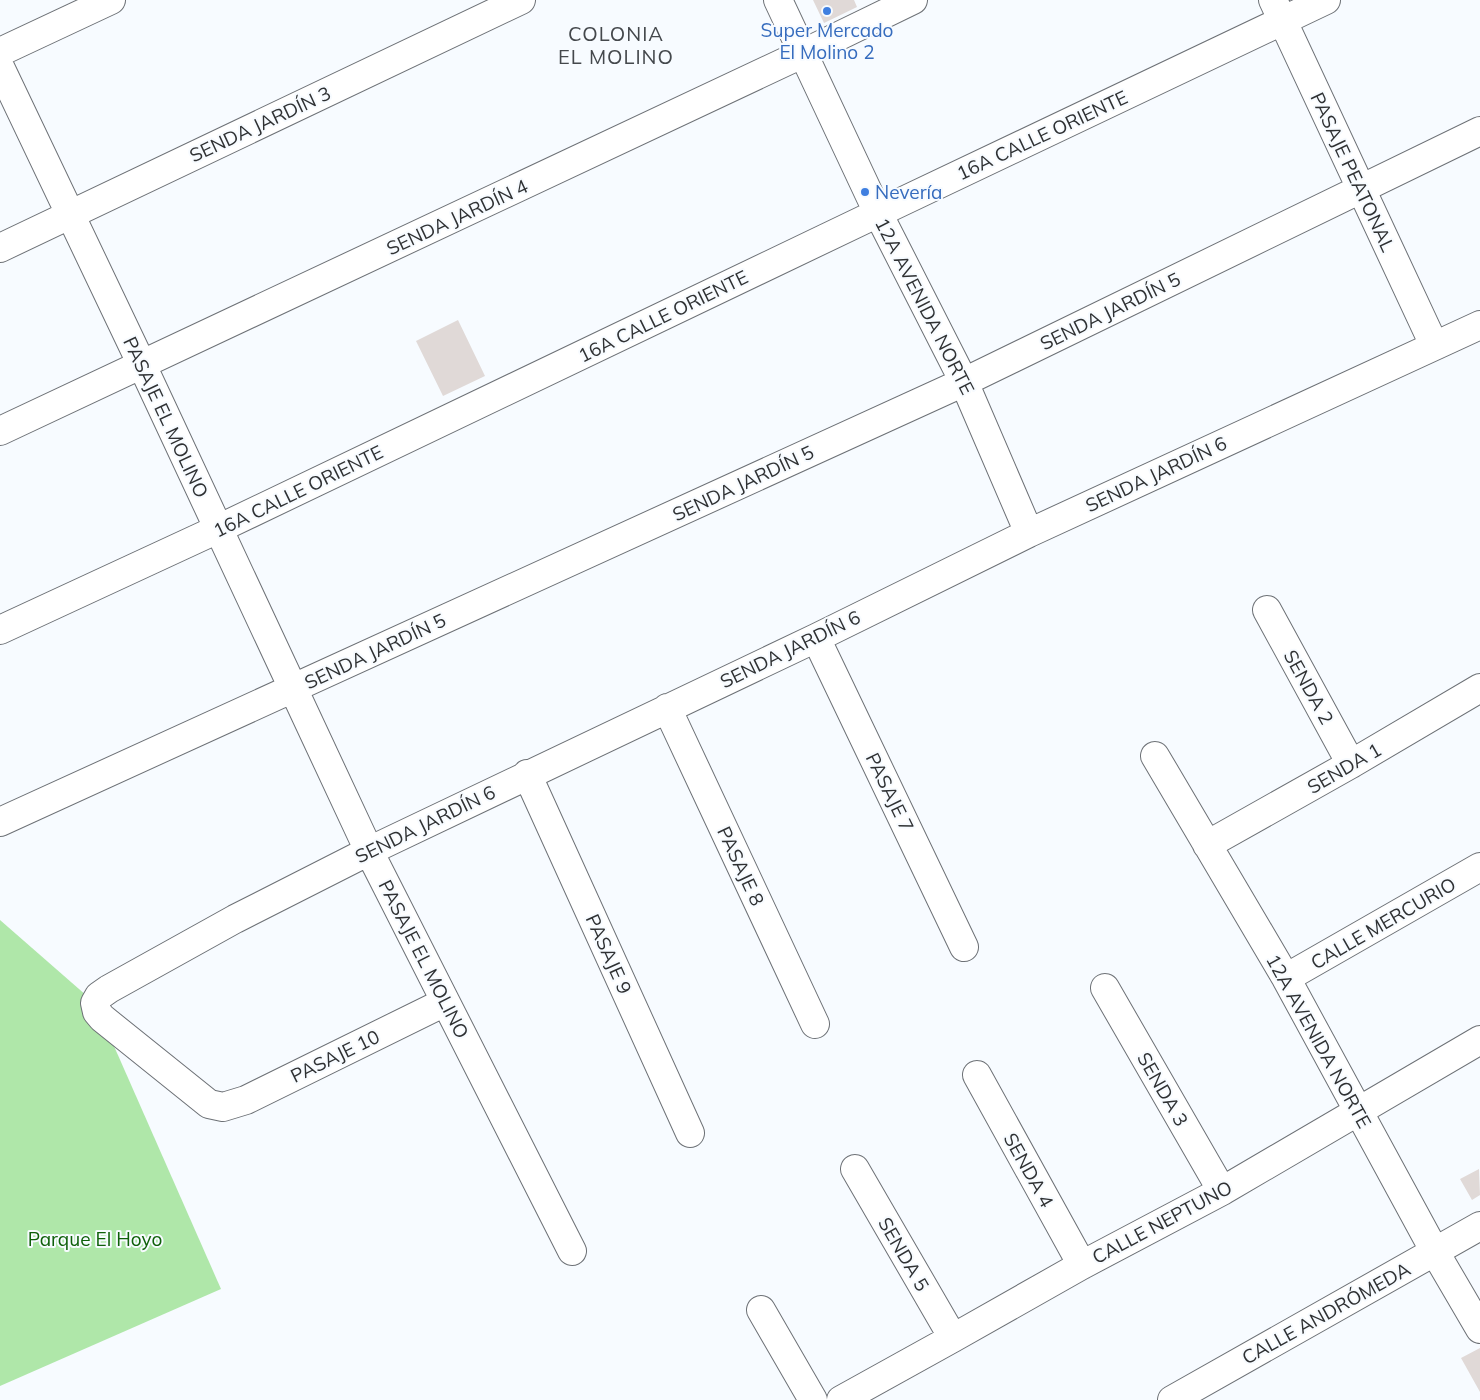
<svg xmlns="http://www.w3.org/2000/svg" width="1480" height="1400" font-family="Mulish,sans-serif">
<rect width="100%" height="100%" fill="#f7fbff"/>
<path fill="#afe7a9" d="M0 920 95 1003 221 1289 0 1386Z"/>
<path fill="#e0d9d7" d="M813 0H854L857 7 824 23Z
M458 320 485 376 443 396 416 341Z
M1479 1169 1480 1195 1472 1200 1460 1179Z
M1480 1348V1392L1461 1358Z"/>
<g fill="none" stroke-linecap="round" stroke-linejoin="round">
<g stroke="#6d7176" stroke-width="30">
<path id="minor" d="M778 0 878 213 964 382 1029 533
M1273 0 1434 345
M0 52 111 0
M0 67 142 365 369 851 572 1251
M0 248 521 0
M0 431 804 53 913 0
M1267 610 1351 764
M0 630 218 529 878 213 1326 0
M816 638 964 947
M667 708 815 1024
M1155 756 1286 978 1435 1252 1480 1329
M527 774 690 1133
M0 822 964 382 1480 131
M1207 845 1351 764 1480 688
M1286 978 1480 867
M1105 988 1222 1191
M445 1002 246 1100 223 1107 209 1104 102 1018 97 1012 95 1003 99 996 109 989 235 919 369 851 816 638 1029 533 1480 325
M977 1075 1082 1265
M855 1169 953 1338
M761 1310 813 1400
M841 1400 953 1338 1082 1265 1222 1191 1480 1040
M1172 1400 1480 1226"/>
</g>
<use href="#minor" stroke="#fff" stroke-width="28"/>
</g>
<g fill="#3f7fe0" stroke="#f7fbff" stroke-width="2">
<circle cx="827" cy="11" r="5"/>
<circle cx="865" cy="192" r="5"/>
</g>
<g text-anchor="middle" stroke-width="4" stroke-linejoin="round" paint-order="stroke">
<g font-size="19" fill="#366cbe" stroke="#f7fbff">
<text x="827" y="37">Super Mercado<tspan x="827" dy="22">El Molino 2</tspan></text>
<text x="875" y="199" text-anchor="start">Nevería</text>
</g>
<g font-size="19" fill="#2f3133" stroke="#f7fbff">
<text transform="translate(260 124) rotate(-25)" y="7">SENDA JARDÍN 3</text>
<text transform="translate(1042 135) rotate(-25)" y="7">16A CALLE ORIENTE</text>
<text transform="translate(1353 172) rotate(65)" y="7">PASAJE PEATONAL</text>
<text transform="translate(457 217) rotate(-25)" y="7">SENDA JARDÍN 4</text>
<text transform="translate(925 306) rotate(63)" y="7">12A AVENIDA NORTE</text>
<text transform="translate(1110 311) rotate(-26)" y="7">SENDA JARDÍN 5</text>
<text transform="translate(663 316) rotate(-26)" y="7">16A CALLE ORIENTE</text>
<text transform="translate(166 417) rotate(65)" y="7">PASAJE EL MOLINO</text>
<text transform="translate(1156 474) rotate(-25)" y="7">SENDA JARDÍN 6</text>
<text transform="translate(743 483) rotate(-25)" y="7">SENDA JARDÍN 5</text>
<text transform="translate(298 491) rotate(-26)" y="7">16A CALLE ORIENTE</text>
<text transform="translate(790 649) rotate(-26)" y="7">SENDA JARDÍN 6</text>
<text transform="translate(375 651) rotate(-25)" y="7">SENDA JARDÍN 5</text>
<text transform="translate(1309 687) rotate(61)" y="7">SENDA 2</text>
<text transform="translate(1344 768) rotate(-30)" y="7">SENDA 1</text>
<text transform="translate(890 792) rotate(64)" y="7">PASAJE 7</text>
<text transform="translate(425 824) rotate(-26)" y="7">SENDA JARDÍN 6</text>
<text transform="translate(741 866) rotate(65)" y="7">PASAJE 8</text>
<text transform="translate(1383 923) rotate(-30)" y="7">CALLE MERCURIO</text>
<text transform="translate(609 954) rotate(66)" y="7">PASAJE 9</text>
<text transform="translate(424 959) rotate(63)" y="7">PASAJE EL MOLINO</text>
<text transform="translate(1319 1041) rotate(61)" y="7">12A AVENIDA NORTE</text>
<text transform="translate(335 1056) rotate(-26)" y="7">PASAJE 10</text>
<text transform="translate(1163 1089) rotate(60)" y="7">SENDA 3</text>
<text transform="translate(1029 1170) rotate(61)" y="7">SENDA 4</text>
<text transform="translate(1162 1222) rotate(-28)" y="7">CALLE NEPTUNO</text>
<text transform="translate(904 1254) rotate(60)" y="7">SENDA 5</text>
<text transform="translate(1326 1313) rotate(-29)" y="7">CALLE ANDRÓMEDA</text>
</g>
<g font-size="19" fill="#0e6009" stroke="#f7fbff">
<text x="95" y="1246">Parque El Hoyo</text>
</g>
<g font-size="20" letter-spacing="1" fill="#44484c" stroke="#f7fbff">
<text x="616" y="41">COLONIA<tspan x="616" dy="23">EL MOLINO</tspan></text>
</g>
</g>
</svg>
